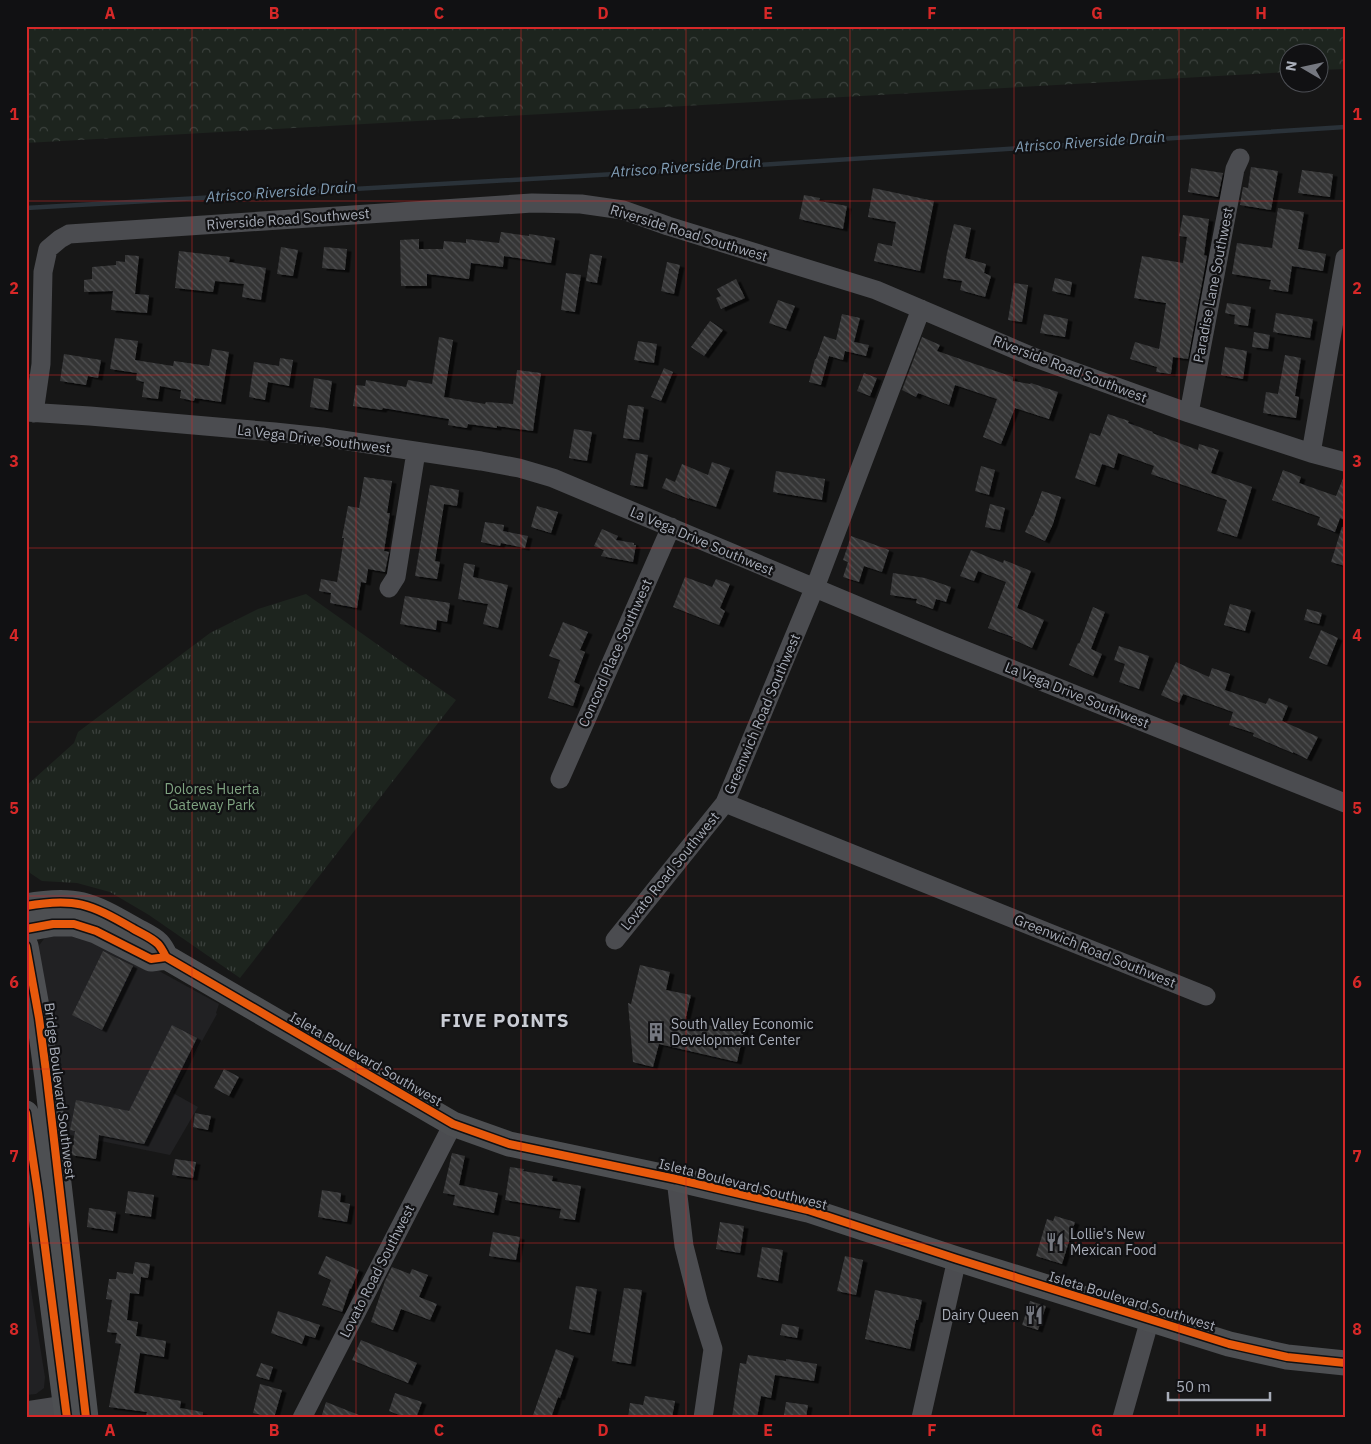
<svg xmlns="http://www.w3.org/2000/svg" width="1371" height="1444" font-family="'IBM Plex Sans',sans-serif">
<defs>
<pattern id="forest-crowns" width="20" height="18" patternUnits="userSpaceOnUse" patternTransform="scale(1.25)"><rect width="20" height="18" fill="#1d241e"/><path d="M2 6a3 3 0 1 1 6 0M12 15a3 3 0 1 1 6 0" fill="none" stroke="#3b413d"/></pattern>
<pattern id="park-tufts" width="24" height="20" patternUnits="userSpaceOnUse" patternTransform="scale(1.25)"><rect width="24" height="20" fill="#1d241e"/><path d="M3 7l-1-3M5 7V3M7 7l1-3M15 17l-1-3M17 17v-4M19 17l1-3" fill="none" stroke="#3b413d"/></pattern>
<pattern id="building-back-hatch" width="6" height="6" patternUnits="userSpaceOnUse" patternTransform="scale(1.25)"><rect width="6" height="6" fill="#353536"/><path d="M-1 5l2 2M0 0l6 6M5-1l2 2" fill="none" stroke="#4f5051"/></pattern>
<filter id="shadow"><feDropShadow dx="4.5" dy="2.5" stdDeviation="0" flood-color="#0009"/></filter>
</defs>
<rect width="100%" height="100%" fill="#171717"/>
<path fill="#212123" d="M56 930 101 939 219 1004 216 1013 217 1014 173 1093 198 1107 170 1155 61 1133 37 948 47 935Z
M26 1259 45 1377 44 1388 36 1394 26 1395Z"/>
<path fill="url(#forest-crowns)" d="M26 26H1345V69L1319 70 1318 52H1288V72L26 143Z"/>
<path fill="url(#park-tufts)" d="M306 594 456 700 240 978 149 915 110 892 77 883 42 881 30 873 26 856V786L74 743 78 732 210 633 258 609Z"/>
<g fill="none" stroke-linecap="round" stroke-linejoin="round">
<path stroke="#2a3239" stroke-width="4.5" d="M26 208 667 171 1345 127"/>
</g>
<path fill="url(#building-back-hatch)" filter="url(#shadow)" d="M1251 167 1278 171 1271 210 1240 205 1243 187 1248 188Z
M1191 168 1223 173 1218 197 1188 192Z
M1302 170 1333 174 1330 197 1298 193Z
M873 188 934 201 920 271 874 261 878 243 892 246 896 222 868 217Z
M804 195 820 198 819 201 847 206 843 229 799 219Z
M1278 208 1304 212 1298 249 1326 254 1323 271 1292 266 1288 292 1269 289 1271 280 1232 274 1237 243 1272 248Z
M1183 215 1209 219 1204 255 1207 256 1188 359 1173 357 1171 374 1156 372 1157 367 1130 359 1135 342 1159 349 1166 303 1134 298 1142 256 1183 263 1187 237 1179 236Z
M954 224 971 228 965 258 986 264 984 273 991 276 985 297 960 290 962 281 943 278 947 253Z
M501 232 529 236V234L555 238 551 263 504 256 503 267 471 263 469 279 427 274V286H401L400 240 419 239V249H443L444 241 466 243V239L499 243Z
M281 247 298 250 293 276 277 274Z
M324 247 347 249 345 270 322 268Z
M179 251 230 257 229 262 266 268 261 300 242 297 244 284 215 281 213 292 175 288Z
M590 254 602 256 597 283 586 281Z
M125 255 139 256 135 294 149 295 147 313 111 310 113 291 84 292V280L92 279V267L116 265V261L125 262Z
M667 262 680 265 674 294 661 291Z
M566 273 581 275 575 312 561 310Z
M1055 278 1072 282 1070 295 1052 291Z
M736 279 745 298 721 309 716 298 721 296 717 289Z
M1014 283 1028 285 1022 322 1008 320Z
M778 300 795 306 786 329 769 323Z
M1227 303 1251 307 1248 326 1234 324 1235 315 1225 313Z
M1276 313 1313 319 1310 338 1273 332Z
M842 314 860 318 854 342 869 345 866 356 845 351 843 360 829 356 821 385 809 382 815 359H816L824 336 836 340Z
M1044 314 1068 319 1065 337 1040 333Z
M710 321 723 330 704 356 691 347Z
M1254 332 1270 335 1268 349 1252 347Z
M439 337 453 340 444 397 485 404 486 402 513 404 517 370 541 373 533 431 497 426V428L468 424 467 428 448 425 449 419 383 408 382 410 353 406 356 385 365 386 366 380 406 387 408 380 432 384Z
M922 337 940 345 937 351 1013 377V381L1030 384 1031 383 1058 392 1049 419 1015 408 1001 444 983 437 997 399 955 385 949 405 918 393 916 397 902 390Z
M115 338 138 341 135 360 173 366 174 361 209 366 212 349 229 352 221 402 195 398 194 401 180 398 181 390 160 386 158 399 142 397 144 382 136 380 137 373 110 369Z
M638 341 657 344 654 363 634 360Z
M1225 347 1247 351 1243 379 1221 375Z
M64 354 101 360 98 378 88 376 86 385 60 381Z
M1285 355 1301 358 1295 396 1299 397 1296 418 1263 413 1266 392 1278 394Z
M280 358 293 360 289 386 268 382 265 400 249 397 254 362 279 366Z
M664 368 673 372 661 401 651 397Z
M864 373 877 378 870 396 857 391Z
M314 378 332 381 328 410 310 407Z
M628 405 644 407 639 440 623 438Z
M1108 414 1129 421 1128 423 1153 432 1152 433 1198 450 1199 444 1219 450 1211 473 1252 487 1237 537 1217 531 1227 500 1151 474 1154 466 1118 453 1114 468 1102 464 1095 485 1075 478 1090 433 1100 436Z
M574 429 592 432 587 461 569 458Z
M636 453 648 455 643 487 630 485Z
M712 462 730 468 716 507 689 498V499L662 488 666 478 675 482 682 464 708 475Z
M981 466 995 470 989 495 975 491Z
M1283 470 1301 477 1299 483 1336 496 1344 476H1345V520L1340 518 1335 532 1317 525 1320 517 1272 500Z
M776 471 825 479 822 500 773 492Z
M364 477 392 481 387 513H390L384 551 389 552 385 572 368 569 366 583 361 582 357 608 330 603 331 593 319 591 321 579 337 582 344 538H342L348 506 359 508Z
M430 485 459 490 457 506 444 504 435 561 440 562 437 579 415 576Z
M1042 491 1061 497 1053 524 1045 541 1025 532 1032 516H1033Z
M990 504 1005 508 1000 530 985 527Z
M537 506 558 512 551 533 531 527Z
M485 522 504 525 503 531 528 536 525 548 501 543 500 546 481 542Z
M1342 527H1345V566L1331 562Z
M602 529 618 536 616 540 634 543V545H636L633 562 601 556 604 550 594 546Z
M851 536 889 550 882 572 864 566 859 582 843 577 848 562 843 560Z
M971 550 1003 563 1004 560 1031 571 1017 608 1044 620 1032 648 1012 639 1013 637 988 628 1006 582 978 571 974 581 960 576Z
M464 563 475 565 473 577 508 585 498 628 483 624 488 604 458 599Z
M893 573 925 578 951 587 946 602 936 599 933 609 916 603 917 599 890 595Z
M685 577 712 587 716 579 730 584 720 608 725 611 719 625 673 607Z
M405 596 450 603 447 622 437 620 436 630 400 624Z
M1230 604 1251 610 1245 631 1224 625Z
M1093 607 1105 612 1091 649 1102 654 1093 676 1069 665 1078 643 1079 644Z
M1307 609 1322 613 1319 624 1304 620Z
M563 622 588 632 580 650 585 652 574 682 580 685 573 706 548 698 560 660 549 656Z
M1321 630 1338 638 1327 665 1309 658Z
M1119 646 1149 656 1139 689 1119 682 1125 664 1114 660Z
M1176 662 1209 677 1212 668 1230 674 1225 690 1266 704 1269 698 1288 706 1282 721 1318 737 1307 759 1293 752V753L1253 736 1254 733 1229 725 1233 712 1183 694 1179 703 1161 695Z
M103 951 133 966 102 1030 72 1015Z
M640 965 670 972 666 990 691 995 685 1021 712 1026 713 1020 745 1026 737 1062 659 1044 653 1067 633 1062 628 1003 631 1004Z
M172 1025 197 1038 144 1144 99 1135 96 1159 71 1155 75 1131 70 1130 76 1100 129 1111Z
M224 1069 239 1077 229 1096 214 1088Z
M195 1113 211 1116 208 1130 193 1127Z
M452 1153 465 1156 459 1185 498 1193 494 1213 453 1205 455 1195 443 1193Z
M175 1159 196 1162 193 1178 172 1175Z
M510 1167 524 1169 523 1171 553 1176 552 1181 581 1186 575 1220 559 1218 561 1209 505 1200Z
M322 1190 341 1193 340 1202 350 1204 347 1222 318 1217Z
M128 1191 154 1195 151 1217 125 1213Z
M89 1208 116 1212 113 1231 87 1227Z
M1055 1216 1075 1222 1062 1264 1036 1256 1047 1219 1053 1221Z
M720 1222 744 1226 740 1253 716 1249Z
M493 1232 520 1237 516 1260 489 1256Z
M762 1247 783 1250 778 1281 757 1277Z
M326 1256 359 1270 351 1289 350 1288 342 1312 322 1305 331 1280 318 1274Z
M845 1256 863 1260 856 1295 837 1291Z
M135 1262 150 1264 148 1278 141 1277 139 1294 130 1293 127 1320 138 1322 136 1336 166 1341 164 1357 140 1353 134 1393 181 1401 180 1408 203 1412V1418H156L146 1416 147 1412 109 1407 121 1344 115 1343 117 1333 107 1332 112 1300 106 1299 109 1279H116L117 1272 133 1274Z
M392 1267 410 1274 412 1269 428 1275 419 1297 437 1304 430 1320 401 1309 393 1330 371 1322 385 1281Z
M576 1286 597 1289 590 1333 569 1329Z
M624 1288 642 1290 631 1364 612 1361Z
M875 1290 922 1300 918 1320H916L910 1349 865 1339Z
M1030 1301 1046 1306 1038 1330 1022 1325Z
M278 1311 320 1325 315 1338 305 1335 302 1344 271 1333Z
M782 1324 799 1327 797 1338 780 1335Z
M361 1340 417 1363 408 1383 352 1360Z
M556 1349 574 1356 560 1398 558 1397 551 1418H532Z
M748 1355 786 1361V1359L817 1364 814 1381 775 1375 771 1398 761 1396 757 1418H732L740 1363 746 1364Z
M261 1363 273 1367 269 1380 256 1376Z
M260 1384 282 1390 274 1418 253 1413Z
M395 1393 422 1402 416 1418H407L389 1411Z
M645 1396 675 1401 672 1418H628L630 1403 643 1405Z
M326 1402 364 1417V1418H321Z
M786 1402 808 1405 806 1418 784 1415Z"/>
<g fill="none" stroke-linecap="round" stroke-linejoin="round">
<path stroke="#4b4c50" stroke-width="19" d="M26 412 90 416 275 432 322 437 481 461 519 468 553 478 939 640 1345 803
M34 413 41 364 43 272 48 249 60 239 69 234 532 203 581 204 623 210 668 226 876 290 1033 357 1189 413 1311 453 1345 462
M1189 413 1235 169 1240 158
M1311 453 1345 258
M389 588 396 577 416 452
M560 779 671 527
M725 803 1206 996
M615 940 725 803 819 577 921 309
M676 1179 684 1246 699 1305 713 1349 703 1418
M26 1411 78 1403
M302 1418 453 1124
M921 1418 957 1259
M1122 1418 1150 1319"/>
<path stroke="#4d4f52" stroke-width="25" d="M26 906C75 897 90 904 132 928 140 933 151 937 158 944 161 947 164 953 166 957L453 1124 509 1144 676 1179 808 1210 957 1259 1229 1344 1287 1357 1345 1363
M26 929 53 924H74L96 931 151 959 166 957
M26 946 39 1018 47 1079 86 1418
M26 1113 38 1193 67 1418"/>
<g stroke="#111113" stroke-width="11">
<path id="cycleway" d="M26 906C75 897 90 904 132 928 140 933 151 937 158 944 161 947 164 953 166 957L453 1124 509 1144 676 1179 808 1210 957 1259 1229 1344 1287 1357 1345 1363
M26 929 53 924H74L96 931 151 959 166 957
M26 946 39 1018 47 1079 86 1418
M26 1113 38 1193 67 1418"/>
</g>
<use href="#cycleway" stroke="#e8590c" stroke-width="8"/>
</g>
<path fill="none" stroke="#d62828" stroke-width="1" stroke-opacity="0.55" d="M192 26V1418M356 26V1418M521 26V1418M686 26V1418M850 26V1418M1014 26V1418M1179 26V1418M26 201H1345M26 375H1345M26 548H1345M26 722H1345M26 896H1345M26 1069H1345M26 1243H1345"/>
<defs>
<g id="building-bare" transform="scale(1.5)"><path d="M-4-6H4V6H1V3H-1V6H-4ZM-2.5-4.3h1.7v1.8h-1.7ZM.8-4.3h1.7v1.8H.8ZM-2.5-1h1.7V.8h-1.7ZM.8-1h1.7V.8H.8Z" fill="#757880" stroke="#111113" stroke-width="2.5" paint-order="stroke"/></g>
<g id="restaurant-bare" transform="scale(1.5)"><path d="M-5-6h1v4h1v-4h1v4h1v-4h1v5L-1.5 .5V6h-2V.5L-5-1ZM5-6V6H3V1.5H1.5Q1.5-4 5-6Z" fill="#757880" stroke="#111113" stroke-width="2.5" paint-order="stroke"/></g>
</defs>
<g fill-rule="evenodd">
<use href="#building-bare" x="656" y="1032"/>
<use href="#restaurant-bare" x="1055" y="1242"/>
<use href="#restaurant-bare" x="1034" y="1315"/>
</g>
<g text-anchor="middle" stroke-width="4.5" stroke-linejoin="round" paint-order="stroke">
<g font-size="14" fill="#a8adb8" stroke="#111113">
<text transform="translate(288 219) rotate(-4)" y="5">Riverside Road Southwest</text>
<text transform="translate(689 233) rotate(17)" y="5">Riverside Road Southwest</text>
<text transform="translate(1213 285) rotate(-79)" y="5">Paradise Lane Southwest</text>
<text transform="translate(1070 369) rotate(21)" y="5">Riverside Road Southwest</text>
<text transform="translate(314 439) rotate(7)" y="5">La Vega Drive Southwest</text>
<text transform="translate(702 541) rotate(23)" y="5">La Vega Drive Southwest</text>
<text transform="translate(615 653) rotate(-66)" y="5">Concord Place Southwest</text>
<text transform="translate(1077 695) rotate(22)" y="5">La Vega Drive Southwest</text>
<text transform="translate(762 714) rotate(-67)" y="5">Greenwich Road Southwest</text>
<text transform="translate(670 871) rotate(-51)" y="5">Lovato Road Southwest</text>
<text transform="translate(1095 951) rotate(22)" y="5">Greenwich Road Southwest</text>
<text transform="translate(366 1059) rotate(30)" y="5">Isleta Boulevard Southwest</text>
<text transform="translate(60 1091) rotate(83)" y="5">Bridge Boulevard Southwest</text>
<text transform="translate(743 1184) rotate(14)" y="5">Isleta Boulevard Southwest</text>
<text transform="translate(377 1271) rotate(-63)" y="5">Lovato Road Southwest</text>
<text transform="translate(1132 1301) rotate(17)" y="5">Isleta Boulevard Southwest</text>
</g>
<g font-size="14" fill="#7fa381" stroke="#111113">
<text x="212" y="794">Dolores Huerta<tspan x="212" dy="16">Gateway Park</tspan></text>
</g>
<g font-size="14" fill="#a8adb8" stroke="#111113" text-anchor="start">
<text x="671" y="1029">South Valley Economic<tspan x="671" dy="16">Development Center</tspan></text>
<text x="1070" y="1239">Lollie's New<tspan x="1070" dy="16">Mexican Food</tspan></text>
<text x="1019" y="1320" text-anchor="end">Dairy Queen</text>
</g>
<g font-size="15" font-style="italic" fill="#7f9bb3" stroke="#111113">
<text transform="translate(1090 142) rotate(-4)" y="5">Atrisco Riverside Drain</text>
<text transform="translate(686 167) rotate(-4)" y="5">Atrisco Riverside Drain</text>
<text transform="translate(281 192) rotate(-4)" y="5">Atrisco Riverside Drain</text>
</g>
<g font-size="19" font-weight="bold" letter-spacing="1" fill="#c9ccd4" stroke="#111113">
<text x="505" y="1027">FIVE POINTS</text>
</g>
</g>
<rect width="1371" height="1444" fill="none" stroke="#111113" stroke-width="55"/>
<g transform="translate(1304 68) rotate(279)"><circle r="24" fill="#111113" stroke="#4d4f55"/>
<path d="M0-4L9 19L0 12L-9 19Z" fill="#757880"/>
<text y="-8" font-size="14" font-weight="bold" text-anchor="middle" fill="#a8adb8">N</text>
</g>
<path d="M1168 1392v8h102v-8" fill="none" stroke="#a8adb8" stroke-width="2.5"/>
<text x="1176" y="1392" font-size="15" fill="#a8adb8" stroke="#111113" stroke-width="4" paint-order="stroke">50 m</text>
<rect x="28" y="28" width="1316" height="1388" fill="none" stroke="#d62828" stroke-width="2"/>
<g font-size="16" text-anchor="middle" font-weight="bold" fill="#d62828">
<text x="110" y="19">A</text>
<text x="274" y="19">B</text>
<text x="439" y="19">C</text>
<text x="603" y="19">D</text>
<text x="768" y="19">E</text>
<text x="932" y="19">F</text>
<text x="1097" y="19">G</text>
<text x="1261" y="19">H</text>
<text x="14" y="120">1</text>
<text x="1357" y="120">1</text>
<text x="14" y="294">2</text>
<text x="1357" y="294">2</text>
<text x="14" y="467">3</text>
<text x="1357" y="467">3</text>
<text x="14" y="641">4</text>
<text x="1357" y="641">4</text>
<text x="14" y="814">5</text>
<text x="1357" y="814">5</text>
<text x="14" y="988">6</text>
<text x="1357" y="988">6</text>
<text x="14" y="1162">7</text>
<text x="1357" y="1162">7</text>
<text x="14" y="1335">8</text>
<text x="1357" y="1335">8</text>
<text x="110" y="1436">A</text>
<text x="274" y="1436">B</text>
<text x="439" y="1436">C</text>
<text x="603" y="1436">D</text>
<text x="768" y="1436">E</text>
<text x="932" y="1436">F</text>
<text x="1097" y="1436">G</text>
<text x="1261" y="1436">H</text>
</g>
</svg>
